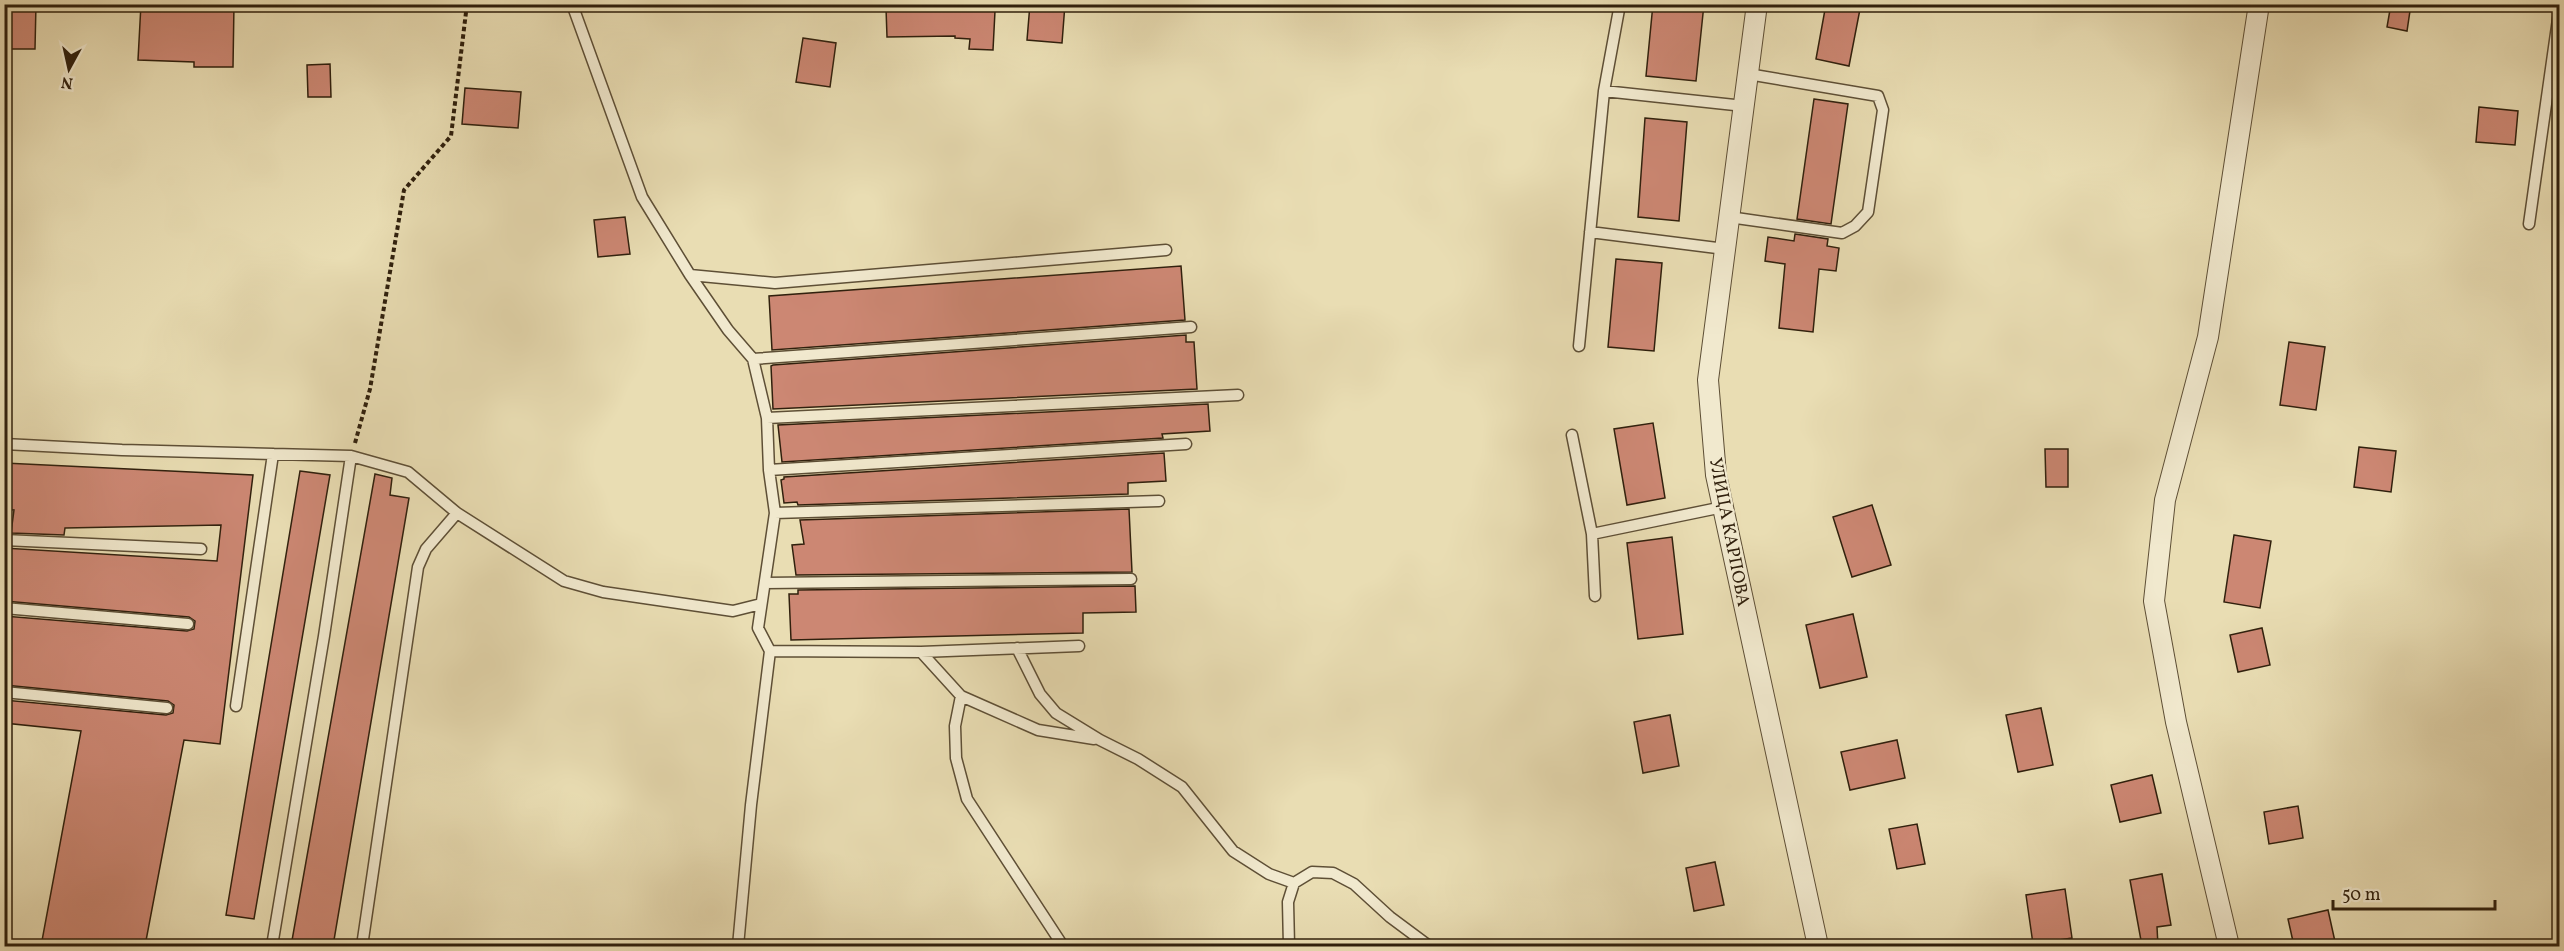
<svg xmlns="http://www.w3.org/2000/svg" width="2564" height="951" font-family="Vollkorn,serif">
<rect width="100%" height="100%" fill="#e9ddb3"/>
<filter id="stains"><feTurbulence type="fractalNoise" baseFrequency=".00333" numOctaves="4"/><feColorMatrix values="0 0 0 0 .2 0 0 0 0 .09 0 0 0 0 .02 0 0 0 .5 -.17"/></filter>
<radialGradient id="worn" r=".72"><stop offset=".6" stop-color="#630" stop-opacity="0"/><stop offset="1" stop-color="#630" stop-opacity=".3"/></radialGradient>
<path fill="#cc8773" stroke="#30200d" stroke-width="1.5" d="M4 4H36L35 49H4Z
M141 4H234L233 67H194V62L138 60Z
M1030 4H1065L1062 43 1027 40Z
M1653 4H1704L1696 81 1646 76Z
M1826 4H1861L1849 66 1816 59Z
M2391 4H2411L2407 31 2387 27Z
M926 7 995 11 993 50 969 49 970 39 955 38V36L887 37 886 8Z
M803 38 836 43 830 87 796 82Z
M330 64 331 97H308L307 65Z
M465 88 521 92 518 128 462 124Z
M1814 99 1848 104 1831 224 1797 219Z
M2479 107 2518 111 2515 145 2476 142Z
M1645 118 1687 122 1679 221 1638 217Z
M625 217 630 254 598 257 594 220Z
M1795 234 1828 239 1827 246 1839 248 1836 271 1819 269 1813 332 1779 328 1785 264 1765 261 1768 237 1794 241Z
M1616 259 1662 263 1654 351 1608 347Z
M1181 266 1185 320 772 350 769 296Z
M1186 335V342H1194L1197 389 773 409 771 366 773 365Z
M2289 342 2325 347 2316 410 2280 405Z
M1208 404 1210 431 1162 434 1163 438 782 462 778 425Z
M1653 423 1665 498 1627 505 1614 429Z
M2359 447 2396 451 2391 492 2354 487Z
M2045 449H2068V487H2046Z
M1164 453 1166 481 1128 483V494L798 505 797 502 784 503 781 480 784 479V477Z
M4 463 253 475 220 744 184 740 145 946H41L81 731 4 723V700L166 715 173 713 174 705 168 701 4 685V616L187 631 194 629 195 621 189 617 4 601V548L217 561 221 525 65 528 64 535 11 533 14 510 4 509Z
M300 471 330 475 254 919 226 915Z
M375 474 392 478 390 495 409 498 333 946H291Z
M1872 505 1891 565 1852 577 1833 517Z
M1129 509 1132 572 796 575 792 545 804 544 800 520Z
M2234 535 2271 541 2260 608 2224 602Z
M1672 537 1683 634 1638 639 1627 543Z
M1135 586 1136 612 1083 613V633L791 640 789 594H798V590Z
M1853 614 1867 677 1820 688 1806 625Z
M2262 628 2270 665 2238 672 2230 635Z
M2041 708 2053 765 2018 772 2006 715Z
M1670 715 1679 766 1643 773 1634 722Z
M1897 740 1905 778 1850 790 1841 752Z
M2152 775 2161 813 2120 822 2111 785Z
M2298 806 2303 838 2269 844 2264 812Z
M1917 824 1925 864 1897 869 1889 829Z
M1715 862 1724 905 1694 911 1686 868Z
M2162 874 2171 925 2157 927 2158 946H2142L2130 880Z
M2065 889 2072 938 2033 944 2026 895Z
M2328 910 2336 946H2294L2288 919Z"/>
<g fill="none" stroke-linecap="round" stroke-linejoin="round">
<g stroke="#5e4f36" stroke-width="13">
<path id="lane" d="M572 4 642 197 690 275 728 330 753 359 767 418 769 470 775 513 758 628 770 651 751 805 738 946
M1604 91 1744 106
M1729 217 1842 233 1855 226 1868 212 1883 110 1878 96 1748 74
M2529 224 2560 5
M1590 232 1725 249
M690 275 775 283 1166 250
M1579 346 1604 91 1620 4
M753 359 1191 327
M767 418 1238 395
M1572 435 1592 534 1595 596
M4 444 122 450 351 456 408 472 457 513 564 581 603 592 733 611 761 604
M769 470 1186 444
M775 513 1159 501
M1592 534 1723 507
M4 540 201 549
M765 583 1131 579
M4 608 188 624
M1017 648 1040 694 1056 713 1100 740 1138 759 1182 787 1233 851 1269 874 1294 883
M770 651 921 652 1079 646
M921 652 961 696 1038 730 1094 739
M4 692 167 708
M961 696 955 726 956 758 967 799 1063 946
M236 706 273 454
M272 946 324 636 351 456
M362 946 418 567 426 549 457 513
M1289 946 1288 902 1294 883 1312 872 1333 873 1354 884 1390 917 1429 946"/>
</g>
<g stroke="#5e4f36" stroke-width="22">
<path id="street" d="M1757 4 1708 380 1716 475 1818 946
M2229 946 2176 722 2154 601 2165 500 2208 337 2259 4"/>
</g>
<path stroke="#30200d" stroke-width="4" stroke-dasharray="4.5 3" stroke-linecap="butt" d="M355 443 370 389 404 190 451 136 467 4"/>
<use href="#lane" stroke="#f1e9ce" stroke-width="10"/>
<use href="#street" stroke="#f1e9ce" stroke-width="20"/>
</g>
<g text-anchor="middle" stroke-width="4.5" stroke-linejoin="round" paint-order="stroke">
<g font-size="18" fill="#30200d" stroke="#f1e9ce">
<text transform="translate(1730 532) rotate(79)" y="6">УЛИЦА КАРПОВА</text>
</g>
</g>
<rect width="2564" height="951" fill="none" stroke="#e9ddb3" stroke-width="24"/>
<rect x="6" y="6" width="2552" height="939" fill="none" stroke="#30200d" stroke-width="3"/>
<rect x="12" y="12" width="2540" height="927" fill="none" stroke="#30200d" stroke-width="1.5"/>
<g transform="translate(69 69) rotate(188)" stroke="#f1e9ce" stroke-width="4.5" paint-order="stroke">
<path d="M0-4.5L10 22L0 15L-10 22Z" fill="#30200d"/>
<text y="-9" font-size="16" font-weight="bold" text-anchor="middle" fill="#30200d">N</text>
</g>
<path d="M2333 900v9h162v-9" fill="none" stroke="#30200d" stroke-width="3"/>
<text x="2342" y="900" font-size="18" fill="#30200d" stroke="#f1e9ce" stroke-width="4.5" paint-order="stroke">50 m</text>
<rect width="100%" height="100%" filter="url(#stains)"/>
<rect width="100%" height="100%" fill="url(#worn)"/>
</svg>
